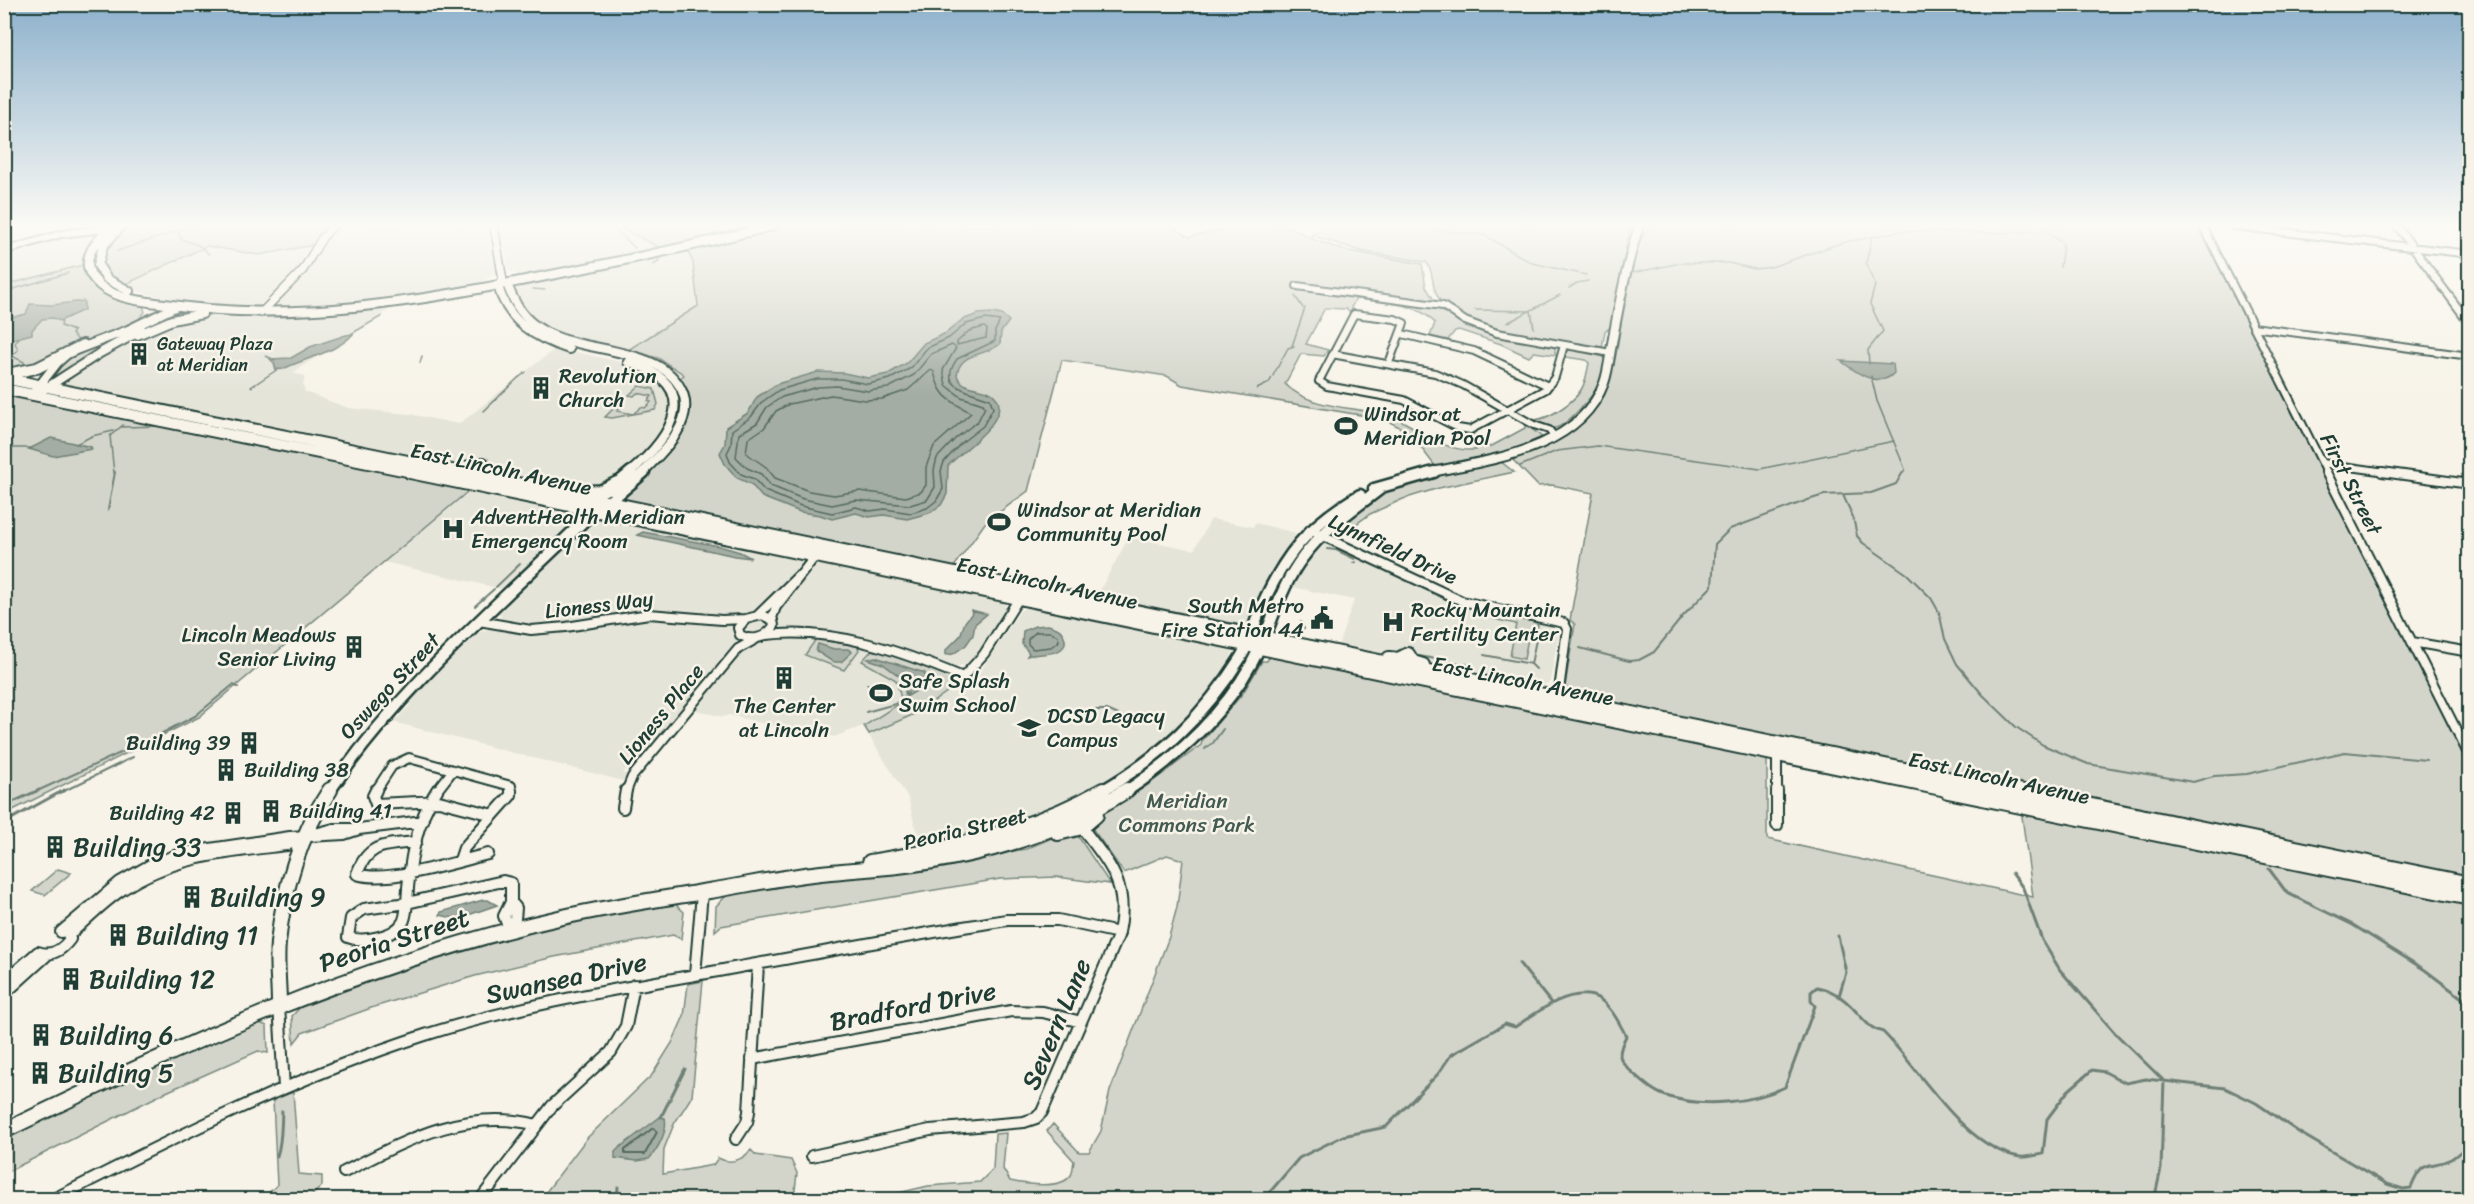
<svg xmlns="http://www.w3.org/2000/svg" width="2474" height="1204" font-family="Sriracha,sans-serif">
<rect width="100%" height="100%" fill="#f7f3e8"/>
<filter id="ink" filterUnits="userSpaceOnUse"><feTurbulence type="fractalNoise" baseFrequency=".0167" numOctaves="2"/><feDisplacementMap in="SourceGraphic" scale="12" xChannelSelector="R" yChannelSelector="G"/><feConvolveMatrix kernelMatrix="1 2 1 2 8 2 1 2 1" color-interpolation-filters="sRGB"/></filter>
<g filter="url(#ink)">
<path fill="#e5e4d9" d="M61 226H105L88 248 83 265 5 285V241L24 245 68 231H62Z
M330 226 298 270 260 305 244 307 201 304 143 293 122 286 207 246Z
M337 226H490L489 249 492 250 495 272 482 283 433 293 328 305H276L308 269 317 253 323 248 321 247 324 241Z
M498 226H618L660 248 519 275 508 270 506 261 508 260Z
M687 249 693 263 701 360 679 379 673 373 564 338 529 318 514 292 523 284 670 255Z
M395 306 292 373 305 376 303 385 305 392 348 408 409 414 459 424 556 348 626 363 659 380 669 394 672 409 660 438 617 481 581 491 210 417 67 386 64 383 110 349 168 324 205 316 264 317Z
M472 488 580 512V514L502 589 384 562Z
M604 518 1002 599 1006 608 983 645 966 665 956 666 948 674 968 684 978 675 1020 611 1029 605 1229 647 1233 653 1217 681 1184 720 1152 749 1118 773 1096 786 1085 789 1079 795 1025 820 921 850 908 798 863 726 834 737 818 732 795 736 787 734 785 729 729 715 723 717 684 707 641 758H637L623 773 626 775 623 781 389 721 393 717 398 718 411 704 407 701 477 633 487 630 500 620 501 615 497 614 593 521Z
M1211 519 1253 527 1255 523 1296 533 1269 574 1246 624 1237 625 1096 597 1129 537 1194 550Z
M1322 543H1330L1443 599 1465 607 1483 613 1555 626 1557 631H1559L1550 682 1542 686 1535 683 1533 686 1338 646 1354 600 1292 587 1307 560Z"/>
<path fill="#d3d5ca" stroke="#79897f" stroke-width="1.5" d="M123 226H330L314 245 259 255 207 246 122 286C88 266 105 250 123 226Z
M618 226H751L660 248Z
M776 226H1172L1189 237 1242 226H1288L1315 240 1343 250 1422 264 1426 287 1436 303 1304 289 1306 291 1316 290 1440 310 1464 323 1555 346V355L1534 352 1529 357 1501 344 1459 330 1455 331 1448 340 1430 336 1435 323C1417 302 1385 303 1359 299L1355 300 1351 308 1353 311 1349 312 1346 309 1325 308 1306 344 1328 350 1324 356 1301 354 1285 384C1314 412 1359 405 1395 418 1425 430 1440 452 1476 450L1469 435 1473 434 1490 447 1525 428V424L1542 437 1508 452 1435 466 1409 432 1384 419 1182 385 1167 376 1062 360 1028 491 985 523 954 567 631 501 625 498 627 495 622 494C641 475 689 433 690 405 690 395 685 387 679 379L684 375 682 373 658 358 628 350 698 306 693 263 687 249Z
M1328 226H1630L1611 327 1605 331 1602 348H1599C1552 340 1474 338 1440 300 1430 288 1435 271 1426 262L1360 251 1311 235Z
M1649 226H2200L2469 767V879L1590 700V698L1570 692 1565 686 1575 624 1570 620 1593 493 1552 485 1538 486 1512 459 1532 450 1596 406C1624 366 1618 306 1632 260 1636 248 1642 237 1649 226Z
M83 265C86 292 122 295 143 306L145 312 136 322 83 342 49 361 5 373V285Z
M164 316 56 380H47L66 356Z
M1571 349 1604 357C1604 366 1602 377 1598 385 1593 396 1568 425 1555 428 1548 430 1540 423 1534 420 1549 419 1573 403 1581 390 1586 382 1587 372 1589 363L1586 360 1565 357 1567 352Z
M639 386 654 389 658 404 655 410 612 418 605 417 615 407 620 408 617 411 633 414 641 407 645 408 651 402 648 401 652 396 637 393 634 396 629 395Z
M5 393 472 488 199 717 5 814Z
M1500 461 1514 472 1439 488 1403 499 1370 514 1337 538 1331 533 1372 497 1404 482Z
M1494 615 1535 622 1538 625 1536 634 1529 633 1524 659 1510 656 1516 624 1493 619Z
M816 639 857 646 859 650 844 670 805 655Z
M873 649 911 660 962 681 919 712 869 734 864 726 902 702 896 680 862 661Z
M1269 657 1767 759V839L2033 897 2021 809 2469 905V1199L868 1200 928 1186 980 1182 993 1169 995 1134 1006 1133 1003 1169 1010 1181C1024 1184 1062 1190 1071 1175 1073 1172 1073 1165 1074 1161L1047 1131 1053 1124 1079 1152H1089L1101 1131 1110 1091 1169 937 1177 907 1183 860 1167 855 1124 873 1092 828 1095 819 1148 785 1201 745 1202 741 1243 693 1262 661H1267Z
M1066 832 1078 836 1110 884 1057 877 1000 879 721 926 715 931 716 906 729 893 1026 849Z
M58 869 71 873 45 895 32 891Z
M674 903 684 912 681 939 673 935 554 957 475 976 374 1007 302 1033 294 1043 292 1016 306 1001 434 956 577 920Z
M703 981 692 1096 674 1124 664 1149 663 1174 713 1165 718 1158C731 1165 742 1160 751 1150L756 1155 791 1160 797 1173 794 1199 540 1200 587 1138 652 1075 672 1043 684 1016 688 984Z
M255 1021 267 1026 268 1053 258 1051 164 1093 5 1173V1137L111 1085Z
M293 1092 299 1174 322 1176V1186L308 1199H262L277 1185 273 1100Z"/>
<path fill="#a4ada3" stroke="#6f8077" stroke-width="1.5" d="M84 301V310L60 321 52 318 42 319 32 330V334L5 341V319L26 314 30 304 52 305Z
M992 313 1002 315 1009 321 1001 332 1000 344C985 357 960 351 957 375 963 394 991 383 998 401 1006 423 961 451 948 466L947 494 941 505 929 513 907 519 884 515 869 517 856 513 832 519 820 515 800 512 762 497 751 484 737 478 725 464 720 453 725 444 726 427 748 413 757 397 777 384 818 372 844 373 868 378 888 374 907 363 924 343 946 333 962 320 978 314Z
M346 335 353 334C338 352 305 358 283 369L276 370 274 363 270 359 291 358 310 347Z
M1841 361 1893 364 1894 373C1879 390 1854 371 1841 361Z
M51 438 91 447 92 449 53 456 29 449Z
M643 532 719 546 740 552 751 558 735 556 637 535Z
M971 610 987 614 975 624 973 635 966 645 953 654 946 655V650L960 636 965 622 972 613Z
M1048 625C1055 627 1062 629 1064 636 1072 657 1036 653 1027 656L1029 653 1022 644 1023 631 1035 626Z
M818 644 834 649H848L852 652 841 662H833L816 651Z
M875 657 925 673V676L933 681 906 697 903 679 883 664 868 659Z
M483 900H488L497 905 457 919 440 915 441 912Z
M660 1117 665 1118C668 1131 658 1149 649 1159L637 1161 615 1158V1152L619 1148Z"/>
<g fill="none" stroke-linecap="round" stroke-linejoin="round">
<path stroke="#546a60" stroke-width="1.5" d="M985 319 1000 321 995 331V341L957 359C936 389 971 391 990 399L993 408 983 426 961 443 944 462 941 471 943 489 936 501 927 508 911 513 885 509 870 511 856 507 832 513 801 506 765 491 754 479 741 474 730 462 727 453 731 445 732 430 751 417 762 402 779 390 817 379H841L868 384 890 379 911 368 927 348 949 338 966 324Z
M984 327 987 329 986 338 957 345V342L969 331Z
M952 345 956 348 943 370 946 385 961 397 983 404 985 407 978 421 956 438 937 458 934 470 935 487 927 500 910 505 856 500 832 505 803 499 771 486 761 474 747 468 736 457 739 434 757 423 767 407 782 397 818 387 837 386 868 391 888 388 914 375 931 354Z
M931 370 934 372C940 398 950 400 971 413L934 446 926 467V485L921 492 906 497 859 491 834 495 809 491 775 478 766 467 746 453 748 439 764 428 776 411 789 404 831 395 865 400 882 399 908 390Z
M1036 632H1050L1058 636 1059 641 1051 647 1033 649 1028 644V639Z"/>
<path stroke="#546a60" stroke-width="2" d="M653 1128 657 1132 645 1154H625V1150Z"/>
<path stroke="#6f8077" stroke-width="1.5" d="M612 226 635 248
M1425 226 1437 230 1484 235 1532 263 1586 275
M2104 226H2115
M178 231 181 239 200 246 209 254
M2046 231 2063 244 2060 267
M117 251 193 226
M653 265 660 261 658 260
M1632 273 1681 263H1728L1755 269 1771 267 1841 243 1902 231 1994 233 2042 231 2060 226
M1569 288 1577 283 1588 281
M533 289 545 290
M4 292 68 273
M1295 296 1303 308
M1475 310 1531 311 1534 328
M62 320 61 326 74 331 72 334 79 341
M1507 323 1560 295
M351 334 382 316
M19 338 15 343 18 350 12 356 24 362V368
M1292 346 1305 308
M266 356 275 360
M420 363 422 356
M1869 364 1868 350 1883 331 1870 304 1875 285 1866 263 1872 237
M1871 376 1877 401 1905 469 1903 473
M517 379 526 372
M251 387 278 369
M1257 389 1269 383 1288 348 1294 346
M484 411 519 377
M121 427 164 426
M76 444 92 436 113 431
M4 448H32
M1520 466 1557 451 1598 446 1760 469 1894 441
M114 473 110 436 123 425"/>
<path stroke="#6f8077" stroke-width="2" d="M1843 495 1853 517 1857 536 1863 543 1907 574 1931 598 1939 612 1945 639 1957 664 1982 694 2016 727 2043 745 2088 764 2193 782 2214 776 2247 774 2345 752 2426 760
M108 510 115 472
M1327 549 1336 550 1355 559
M1353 563 1356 562
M496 587 520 564
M475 606 494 589
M1301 622 1304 629
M1580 648 1629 661 1639 660 1654 652 1683 616 1712 586 1715 544 1730 529 1808 500 1824 495 1871 493 1896 484 1903 472
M1484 655 1531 664 1536 669
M1419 656 1470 665
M1531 664 1537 635
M867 684 871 686
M979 696 984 700
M1090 710H1107L1123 717
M866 712 895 704 908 693
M1213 743 1223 729
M1205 749 1211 744
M35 792 151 739 195 716 233 685 238 687
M62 792 133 757"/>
<path stroke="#6f8077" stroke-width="3" d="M4 806 39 790
M4 823 64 790
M2269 869 2287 893 2353 925 2425 970 2466 1001 2470 1007
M2012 873 2023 888 2042 940 2060 970 2115 1033 2164 1081 2161 1169 2154 1200
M1838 936 1846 972 1839 996
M1519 963 1551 1003
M2470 1010C2461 1037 2459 1047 2470 1074
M661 1117 685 1069
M277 1156C282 1141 281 1127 282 1111
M617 1200 618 1187
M1263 1200 1299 1158 1343 1136 1386 1127 1438 1074 1451 1055 1505 1024 1515 1027C1536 1013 1566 989 1593 996 1608 1000 1620 1024 1626 1036 1616 1056 1618 1060 1635 1075 1644 1083 1654 1092 1666 1096 1701 1108 1752 1103 1785 1087L1815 1006 1811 1001V992L1817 987C1827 989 1835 992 1843 999 1858 1010 1865 1028 1883 1032 1921 1070 1963 1148 2020 1157 2027 1158 2036 1155 2043 1154L2047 1119 2068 1091 2092 1070 2105 1072 2126 1083 2146 1079 2225 1088 2256 1103 2300 1133 2387 1184 2403 1189 2411 1188C2424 1156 2429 1170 2451 1159 2458 1155 2464 1148 2470 1143"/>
<g stroke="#1f3d34" stroke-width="10">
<path id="minor-far2" d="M2203 226 2327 473
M2233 226 2470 254
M2397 226 2470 324
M4 251 61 234 111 228
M1297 286 1443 306 1465 321 1497 333 1611 353
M2253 327 2470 356
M1402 334 1474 351 1548 386
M1332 354 1435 373 1463 385 1534 425 1549 430 1554 436
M1389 363 1404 323 1395 319 1354 314 1319 381 1327 386 1404 400 1458 428 1470 430 1546 389 1555 377 1564 345
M2322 463 2393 473"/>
</g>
<g stroke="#1f3d34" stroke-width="12">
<path id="minor-far1" d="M2326 472 2470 757
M2382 472 2470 484
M1310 530 1462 601 1564 623 1567 629 1558 698
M758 615 798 576
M762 615 773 620 774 626C765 638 754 642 740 635L738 628 746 619Z
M772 618 776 607 816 555
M479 621 531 630 566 627 649 614 722 620 746 619
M766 635C835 627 900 651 963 677L984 654 1021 595
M2412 642 2470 652
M1777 753V792
M375 792 392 766 409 758 511 786V792
M436 792 453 770
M626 792 632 777 738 649 756 639"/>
</g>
<g stroke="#1f3d34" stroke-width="14">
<path id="minor" d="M376 790 373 796 376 804 439 801 493 815
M1777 790V825
M623 808 626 790
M311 835 334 829H358
M416 842C387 845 368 842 357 874 387 884 456 862 488 854
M460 860 464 848 511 795V790
M511 902 516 908 515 919 509 929 504 916Z
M407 903C406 909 406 917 403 922 395 937 362 943 348 937L351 918 364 909Z
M407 903C409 864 415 823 437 790
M407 903 503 881 511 883V902
M61 932 120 882 152 864 183 853 290 837 344 834 359 829 423 821
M70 934C87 919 104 901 123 889 172 856 230 852 287 845L300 839
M695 975 702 893
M4 982 38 952C52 957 62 950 70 939L67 932
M4 994 47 955
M279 1005 284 1088
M752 1059 1011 1011 1043 1012 1081 1022
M736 1139 747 1122 749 1112 758 965
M812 1156 930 1130 1024 1122 1036 1118 1042 1112 1118 936C1131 884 1109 864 1080 825
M344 1172C407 1140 465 1107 537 1125
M52 1200C173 1138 295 1077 425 1035 525 1003 630 987 734 968 825 952 916 934 1007 920H1058L1119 933
M480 1200 552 1106 611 1052 626 1026 634 985"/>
</g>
<g stroke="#1f3d34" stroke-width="10">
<path id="tertiary" d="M494 226 503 281
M261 313 303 270 322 238 333 226"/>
</g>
<g stroke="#1f3d34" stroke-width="12">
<path id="secondary-far2" d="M112 226C97 239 78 260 94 279 109 299 142 301 165 304 294 324 419 301 546 276 622 261 697 245 772 226
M121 226 103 246 98 265 107 279 129 291
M502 282 498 286C508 322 535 338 569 349
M507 284C515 305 523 319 542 330 581 354 662 345 682 391 696 422 662 453 642 473
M137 335 172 320 202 314
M628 362C705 385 673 436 629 473
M43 390 100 353 142 330
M32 395 57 363 68 353 128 330 177 306
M1427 473C1488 460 1579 451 1604 383 1609 369 1610 352 1613 338 1620 300 1627 263 1639 226"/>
</g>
<g stroke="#1f3d34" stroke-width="15">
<path id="secondary-far1" d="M611 489 631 472
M1374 489 1434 472
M329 792C402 684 503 601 595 510L615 497 644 472
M1100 792C1161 757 1204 716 1241 657 1250 642 1254 625 1260 610 1284 555 1308 525 1360 495
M1125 792C1181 755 1231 709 1260 647 1274 617 1282 584 1303 557 1324 528 1353 510 1381 488"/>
</g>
<g stroke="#1f3d34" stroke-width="18">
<path id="secondary" d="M1058 833 1082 827 1096 815
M870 862C951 849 1031 831 1103 790
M279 1004C279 984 276 963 278 943 283 891 300 834 330 790
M4 1131C184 1043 367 961 563 917 611 906 660 899 709 891 746 885 783 877 821 873 846 870 872 869 898 866 978 857 1058 834 1127 790"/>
</g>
<g stroke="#1f3d34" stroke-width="14">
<path id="primary-far2" d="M7 374 37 368 83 345
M4 378 466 473
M4 389 417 473
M461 468 483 463 484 471 490 473"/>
</g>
<g stroke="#1f3d34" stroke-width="16">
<path id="primary-far1" d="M410 472 1956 792
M459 472 2016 792
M485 472 495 475
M581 492 601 491 617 483
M1389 658 1398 659 1408 654 1413 662 1423 665"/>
</g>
<g stroke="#1f3d34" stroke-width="20">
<path id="primary" d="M1948 790 2470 897
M2009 790 2470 885"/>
</g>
<use href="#minor-far2" stroke="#f7f3e8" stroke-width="6"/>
<use href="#minor-far1" stroke="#f7f3e8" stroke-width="8"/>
<use href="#minor" stroke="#f7f3e8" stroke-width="10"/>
<use href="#tertiary" stroke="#f7f3e8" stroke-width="7"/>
<use href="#secondary-far2" stroke="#f7f3e8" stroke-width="8"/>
<use href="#secondary-far1" stroke="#f7f3e8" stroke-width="10"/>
<use href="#secondary" stroke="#f7f3e8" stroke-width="14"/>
<use href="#primary-far2" stroke="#f7f3e8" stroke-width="10"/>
<use href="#primary-far1" stroke="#f7f3e8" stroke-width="12"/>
<use href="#primary" stroke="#f7f3e8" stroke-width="16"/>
</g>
</g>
<linearGradient id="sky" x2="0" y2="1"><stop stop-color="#8db1cc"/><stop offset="0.57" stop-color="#fbfaf5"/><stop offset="1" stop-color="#fbfaf5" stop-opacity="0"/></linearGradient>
<rect width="2474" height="395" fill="url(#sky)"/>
<defs>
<g id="building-bare" transform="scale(1.8)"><path d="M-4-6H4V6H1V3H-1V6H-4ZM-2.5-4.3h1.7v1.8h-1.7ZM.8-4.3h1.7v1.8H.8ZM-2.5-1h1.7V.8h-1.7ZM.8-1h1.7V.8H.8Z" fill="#1f3d34" stroke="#f7f3e8" stroke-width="2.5" paint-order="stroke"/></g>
<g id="stadium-bare" transform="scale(1.8)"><path d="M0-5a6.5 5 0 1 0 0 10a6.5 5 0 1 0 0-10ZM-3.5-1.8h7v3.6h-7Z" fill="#1f3d34" stroke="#f7f3e8" stroke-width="2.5" paint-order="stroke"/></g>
<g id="hospital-bare" transform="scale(1.8)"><path d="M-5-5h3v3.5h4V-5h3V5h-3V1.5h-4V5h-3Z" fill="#1f3d34" stroke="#f7f3e8" stroke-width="2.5" paint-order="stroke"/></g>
<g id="civic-bare" transform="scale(1.8)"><path d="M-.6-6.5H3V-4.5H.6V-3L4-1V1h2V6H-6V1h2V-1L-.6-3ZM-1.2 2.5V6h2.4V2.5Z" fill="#1f3d34" stroke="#f7f3e8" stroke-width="2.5" paint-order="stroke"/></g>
<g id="school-bare" transform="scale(1.8)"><path d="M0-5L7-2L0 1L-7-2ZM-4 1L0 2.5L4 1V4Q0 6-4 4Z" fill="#1f3d34" stroke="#f7f3e8" stroke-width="2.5" paint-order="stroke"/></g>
</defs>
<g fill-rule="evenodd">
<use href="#building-bare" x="139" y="354"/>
<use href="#building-bare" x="541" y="388"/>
<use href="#stadium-bare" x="1346" y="426"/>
<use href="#stadium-bare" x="999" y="522"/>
<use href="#hospital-bare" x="453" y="529"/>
<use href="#civic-bare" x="1322" y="618"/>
<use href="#hospital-bare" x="1393" y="622"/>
<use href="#building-bare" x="354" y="647"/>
<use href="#building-bare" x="784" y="678"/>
<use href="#stadium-bare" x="881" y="693"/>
<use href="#school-bare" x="1029" y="728"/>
<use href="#building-bare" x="249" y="743"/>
<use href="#building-bare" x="226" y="770"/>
<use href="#building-bare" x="271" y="811"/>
<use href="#building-bare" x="233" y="813"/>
<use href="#building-bare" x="55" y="847"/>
<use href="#building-bare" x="192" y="897"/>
<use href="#building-bare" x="118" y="935"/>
<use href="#building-bare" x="71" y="979"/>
<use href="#building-bare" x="41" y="1035"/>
<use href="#building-bare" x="40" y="1073"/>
</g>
<g text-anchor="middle" stroke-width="5" stroke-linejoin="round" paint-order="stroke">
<g font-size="18" fill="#1f3d34" stroke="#f7f3e8" text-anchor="start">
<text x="157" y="350">Gateway Plaza<tspan x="157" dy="21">at Meridian</tspan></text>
</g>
<g font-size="21" fill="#1f3d34" stroke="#f7f3e8" text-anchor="start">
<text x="559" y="383">Revolution<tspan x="559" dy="24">Church</tspan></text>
<text x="1364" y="421">Windsor at<tspan x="1364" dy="24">Meridian Pool</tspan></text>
<text x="1017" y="517">Windsor at Meridian<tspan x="1017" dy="24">Community Pool</tspan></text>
<text x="471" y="524">AdventHealth Meridian<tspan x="471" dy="24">Emergency Room</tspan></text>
<text x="1304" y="613" text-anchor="end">South Metro<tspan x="1304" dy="24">Fire Station 44</tspan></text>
<text x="1411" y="617">Rocky Mountain<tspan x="1411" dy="24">Fertility Center</tspan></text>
<text x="336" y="642" text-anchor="end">Lincoln Meadows<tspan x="336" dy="24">Senior Living</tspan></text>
<text x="899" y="688">Safe Splash<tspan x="899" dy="24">Swim School</tspan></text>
<text x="784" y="713" text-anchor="middle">The Center<tspan x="784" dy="24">at Lincoln</tspan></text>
<text x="1047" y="723">DCSD Legacy<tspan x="1047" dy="24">Campus</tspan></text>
<text x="231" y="750" text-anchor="end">Building 39</text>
<text x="244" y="777">Building 38</text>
<text x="289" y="818">Building 41</text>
<text x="215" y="820" text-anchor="end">Building 42</text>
</g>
<g font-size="21" fill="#1f3d34" stroke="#f7f3e8">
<text transform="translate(501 469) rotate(12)" y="7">East Lincoln Avenue</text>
<text transform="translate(2351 484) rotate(63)" y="7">First Street</text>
<text transform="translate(1393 549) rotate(25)" y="7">Lynnfield Drive</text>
<text transform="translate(1047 583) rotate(12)" y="7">East Lincoln Avenue</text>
<text transform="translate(599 605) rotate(-7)" y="7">Lioness Way</text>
<text transform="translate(1523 681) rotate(11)" y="7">East Lincoln Avenue</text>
<text transform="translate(390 686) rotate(-47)" y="7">Oswego Street</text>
<text transform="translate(661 714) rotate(-51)" y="7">Lioness Place</text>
<text transform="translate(1999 778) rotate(12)" y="7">East Lincoln Avenue</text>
<text transform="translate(965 829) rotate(-13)" y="7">Peoria Street</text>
</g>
<g font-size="21" fill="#435b52" stroke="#f7f3e8">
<text x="1187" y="808">Meridian<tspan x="1187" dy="24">Commons Park</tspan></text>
</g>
<g font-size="26" fill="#1f3d34" stroke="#f7f3e8" text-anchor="start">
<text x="73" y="856">Building 33</text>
<text x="210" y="906">Building 9</text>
<text x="136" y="944">Building 11</text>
<text x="89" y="988">Building 12</text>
<text x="59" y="1044">Building 6</text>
<text x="58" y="1082">Building 5</text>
</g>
<g font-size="26" fill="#1f3d34" stroke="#f7f3e8">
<text transform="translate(394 940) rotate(-18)" y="9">Peoria Street</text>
<text transform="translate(566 978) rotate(-12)" y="9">Swansea Drive</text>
<text transform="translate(913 1006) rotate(-11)" y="9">Bradford Drive</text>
<text transform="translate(1056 1024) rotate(-67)" y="9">Severn Lane</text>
</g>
</g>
<rect width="2474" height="1204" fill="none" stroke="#f7f3e8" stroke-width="24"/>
<rect x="12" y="12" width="2450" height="1180" fill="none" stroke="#1f3d34" stroke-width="2" filter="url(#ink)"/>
</svg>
